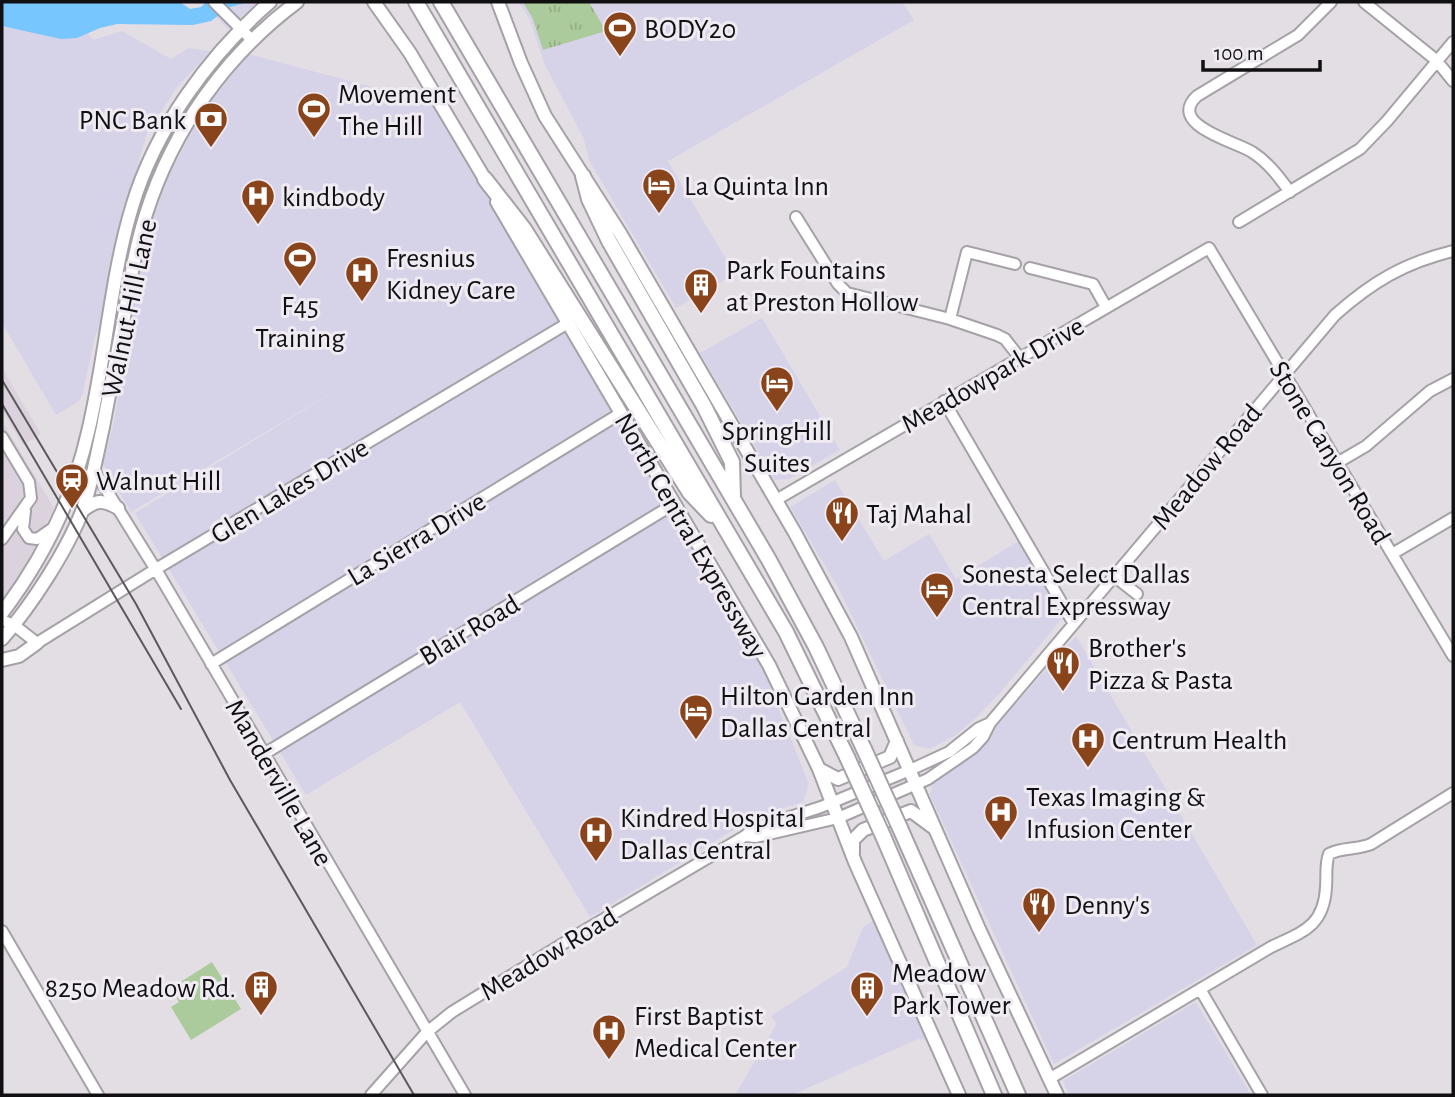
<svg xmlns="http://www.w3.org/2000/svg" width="1455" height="1097" font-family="'Alegreya Sans',sans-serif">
<defs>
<pattern id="grass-tufts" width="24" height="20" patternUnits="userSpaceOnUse" patternTransform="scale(1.75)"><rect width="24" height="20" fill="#accb9c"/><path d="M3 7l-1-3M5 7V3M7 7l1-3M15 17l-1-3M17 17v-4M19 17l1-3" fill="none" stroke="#93ad85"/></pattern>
</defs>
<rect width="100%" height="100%" fill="#e3dee4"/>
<path fill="#d6d3e9" d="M202 2H257L228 29Z
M519 2H902L914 20 670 160H667L735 274 676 308 590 162 583 137 544 63 530 20Z
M2 26 77 38 88 33 93 40 122 31 171 59 188 48 211 51 178 86 147 133 109 266 106 317 95 336 83 393 78 402 56 415 2 323Z
M248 54 433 103 759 660 809 784 803 802 755 817 590 917 460 702 306 795 135 513 345 385 131 512 103 464 114 421 137 289 136 281 151 221 168 176 203 111Z
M762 318 840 450 789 479 775 480 700 353Z
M835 480 884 561 929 534 956 579 1019 541 1064 616 1000 693 977 717 956 735 930 749 914 745 838 587 790 507Z
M1076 636 1257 945 1054 1064 930 795 933 782 972 753Z
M876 919 927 1040 918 1039 792 1095H735L775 1027 776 1023 771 1016 847 967 863 927Z
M1196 1002 1251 1095H1069L1063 1081Z"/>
<path fill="#dbd2de" d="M2 368 41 434 23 445 2 410Z
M2 421 54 508 18 580 2 603Z"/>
<path fill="url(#grass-tufts)" d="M523 2H589L606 31 543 50 533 19Z"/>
<path fill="#accb9c" d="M212 962 241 1009 191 1040 171 1007 179 1002 171 988Z"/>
<path fill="#77c6fe" d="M2 2H180L190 9 201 7 206 2H248L230 7 211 21 193 25 117 24 100 28 77 38 61 39 2 26Z"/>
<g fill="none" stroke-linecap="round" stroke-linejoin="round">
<g stroke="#a5a1a7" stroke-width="14">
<path id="minor" d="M214 2 252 40
M1364 2 1436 60 1453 81
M1290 192C1279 177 1268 162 1252 152 1237 142 1166 125 1197 96L1298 35 1331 2
M796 217 838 284 847 293 950 319 997 335 1005 339 1019 357
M1239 222 1360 149 1387 121 1453 42
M1030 268 1093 284 1106 307
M950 319 967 252 1015 264
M944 401 1074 624
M2 437 29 482 31 498 2 539
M1337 463 1366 446 1430 391 1453 379
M94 470 161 578 465 1095
M776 500 1209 248 1453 656
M25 511 23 529 29 538 37 539 53 528
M1392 554 1453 518
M1114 576 1137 594
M2 620 14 625 37 643 156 569 568 323
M211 664 621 413
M264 754 674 504
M745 836 756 837 838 818 928 779 973 748 983 737 990 723 1335 315C1372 282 1404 263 1453 251
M2 931 98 1095
M1200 989 1262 1095
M1049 1079 1271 947C1302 932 1324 927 1326 887 1327 876 1325 864 1329 854 1342 847 1357 850 1371 844L1453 793
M371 1095 427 1032 452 1012 582 932 745 836 753 829 821 807 910 770 949 752 979 728 990 723"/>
</g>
<g stroke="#a5a1a7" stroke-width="16">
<path id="major" d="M374 2 410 53 489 186
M498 2 521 63 545 116 620 233 795 533 851 637 979 929 1057 1095
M497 202 769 665 819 769 855 862 959 1095
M82 511C96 500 102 499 118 508
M2 613C43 559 73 498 88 432 106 358 110 280 132 207 155 129 209 55 270 2
M2 639C31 606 67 551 83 509 92 482 97 454 103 427 109 394 116 361 122 328 129 290 134 251 146 214 173 129 226 55 297 2
M2 660 19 656 37 643
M819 769 838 779 890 757 897 741
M853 853V840L863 830 911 811 934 828"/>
</g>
<g stroke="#a5a1a7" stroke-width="18">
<path id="highway" d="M416 2 786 632 847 757
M441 2 769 560 816 647 864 749
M583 176 589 199 609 241 704 406 732 462 733 497
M485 179 524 229 690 493 711 515
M900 828 1018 1095
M883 836 994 1095"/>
</g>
<use href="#minor" stroke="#fff" stroke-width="10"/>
<use href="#major" stroke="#fff" stroke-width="12"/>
<use href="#highway" stroke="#fff" stroke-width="14"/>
<path stroke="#5b585c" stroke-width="2" d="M2 380 136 604 230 780 414 1095
M2 404 181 709"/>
<g stroke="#a5a1a7" stroke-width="18" stroke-linecap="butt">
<path id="highway-bridge" d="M864 749 900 828
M847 757 883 836"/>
</g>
<use href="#highway-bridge" stroke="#fff" stroke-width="14"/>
</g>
<defs>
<g id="stadium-pin" transform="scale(1.75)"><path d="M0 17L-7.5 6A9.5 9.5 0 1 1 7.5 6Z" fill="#89441b" stroke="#f0ebf2"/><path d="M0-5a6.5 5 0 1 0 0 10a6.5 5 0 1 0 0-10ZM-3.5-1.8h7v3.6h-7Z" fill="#fff"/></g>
<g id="bank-pin" transform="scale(1.75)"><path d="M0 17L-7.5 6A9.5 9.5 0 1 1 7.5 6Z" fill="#89441b" stroke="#f0ebf2"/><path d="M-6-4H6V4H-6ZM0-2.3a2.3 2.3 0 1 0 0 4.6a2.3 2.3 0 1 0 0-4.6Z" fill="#fff"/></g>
<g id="hotel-pin" transform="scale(1.75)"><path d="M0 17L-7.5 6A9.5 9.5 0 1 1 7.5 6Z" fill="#89441b" stroke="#f0ebf2"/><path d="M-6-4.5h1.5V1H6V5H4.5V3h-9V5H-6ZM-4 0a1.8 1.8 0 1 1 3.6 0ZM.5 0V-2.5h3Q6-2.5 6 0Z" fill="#fff"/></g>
<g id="hospital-pin" transform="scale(1.75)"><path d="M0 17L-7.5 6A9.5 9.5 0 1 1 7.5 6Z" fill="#89441b" stroke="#f0ebf2"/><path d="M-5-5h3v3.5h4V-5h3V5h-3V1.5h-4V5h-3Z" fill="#fff"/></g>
<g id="building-pin" transform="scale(1.75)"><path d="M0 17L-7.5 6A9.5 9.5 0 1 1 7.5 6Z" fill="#89441b" stroke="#f0ebf2"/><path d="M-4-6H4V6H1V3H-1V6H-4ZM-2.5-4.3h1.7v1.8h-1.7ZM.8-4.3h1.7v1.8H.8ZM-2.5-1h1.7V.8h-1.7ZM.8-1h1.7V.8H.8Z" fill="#fff"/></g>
<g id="station-pin" transform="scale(1.75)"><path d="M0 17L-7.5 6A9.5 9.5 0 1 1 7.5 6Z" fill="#89441b" stroke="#f0ebf2"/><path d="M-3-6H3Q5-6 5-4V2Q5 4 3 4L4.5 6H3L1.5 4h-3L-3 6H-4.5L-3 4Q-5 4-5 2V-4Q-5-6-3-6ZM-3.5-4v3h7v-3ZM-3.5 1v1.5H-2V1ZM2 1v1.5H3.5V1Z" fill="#fff"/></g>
<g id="restaurant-pin" transform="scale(1.75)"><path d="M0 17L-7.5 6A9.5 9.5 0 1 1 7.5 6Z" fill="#89441b" stroke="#f0ebf2"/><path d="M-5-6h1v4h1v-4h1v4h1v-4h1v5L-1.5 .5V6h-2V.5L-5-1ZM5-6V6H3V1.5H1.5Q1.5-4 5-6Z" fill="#fff"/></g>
</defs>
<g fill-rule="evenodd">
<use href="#stadium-pin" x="620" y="28"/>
<use href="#stadium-pin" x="314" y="109"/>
<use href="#bank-pin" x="211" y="119"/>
<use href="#hotel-pin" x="659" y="185"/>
<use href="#hospital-pin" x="258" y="196"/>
<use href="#stadium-pin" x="300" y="258"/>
<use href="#hospital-pin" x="362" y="273"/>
<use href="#building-pin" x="701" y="285"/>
<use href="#hotel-pin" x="777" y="383"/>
<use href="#station-pin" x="72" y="480"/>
<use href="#restaurant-pin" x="842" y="513"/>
<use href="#hotel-pin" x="937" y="589"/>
<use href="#restaurant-pin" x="1063" y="663"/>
<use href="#hotel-pin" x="696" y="711"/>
<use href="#hospital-pin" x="1088" y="739"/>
<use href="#hospital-pin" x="1001" y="812"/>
<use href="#hospital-pin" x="596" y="833"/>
<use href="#restaurant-pin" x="1039" y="904"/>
<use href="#building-pin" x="261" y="987"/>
<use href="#building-pin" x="867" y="988"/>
<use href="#hospital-pin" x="609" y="1031"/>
</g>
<g text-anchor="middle" stroke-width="6" stroke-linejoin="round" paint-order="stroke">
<g font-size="28" fill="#100f11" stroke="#f0ebf2" text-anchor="start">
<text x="644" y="38">BODY20</text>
<text x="338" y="103">Movement<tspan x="338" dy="32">The Hill</tspan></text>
<text x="186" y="129" text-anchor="end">PNC Bank</text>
<text x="684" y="195">La Quinta Inn</text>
<text x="282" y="206">kindbody</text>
<text x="386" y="267">Fresnius<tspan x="386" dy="32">Kidney Care</tspan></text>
<text x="726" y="279">Park Fountains<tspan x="726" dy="32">at Preston Hollow</tspan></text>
<text x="300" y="315" text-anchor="middle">F45<tspan x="300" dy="32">Training</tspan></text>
<text x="777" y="440" text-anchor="middle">SpringHill<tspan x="777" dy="32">Suites</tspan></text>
<text x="96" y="490">Walnut Hill</text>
<text x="866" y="523">Taj Mahal</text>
<text x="962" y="583">Sonesta Select Dallas<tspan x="962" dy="32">Central Expressway</tspan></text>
<text x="1088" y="657">Brother's<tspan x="1088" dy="32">Pizza &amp; Pasta</tspan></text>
<text x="720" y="705">Hilton Garden Inn<tspan x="720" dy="32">Dallas Central</tspan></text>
<text x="1112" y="749">Centrum Health</text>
<text x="1026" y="806">Texas Imaging &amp;<tspan x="1026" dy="32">Infusion Center</tspan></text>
<text x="620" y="827">Kindred Hospital<tspan x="620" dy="32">Dallas Central</tspan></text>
<text x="1064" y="914">Denny's</text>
<text x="892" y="982">Meadow<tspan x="892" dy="32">Park Tower</tspan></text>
<text x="236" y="997" text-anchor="end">8250 Meadow Rd.</text>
<text x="634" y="1025">First Baptist<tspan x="634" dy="32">Medical Center</tspan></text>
</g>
<g font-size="28" fill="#100f11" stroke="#f0ebf2">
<text transform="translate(128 308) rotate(-78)" y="10">Walnut Hill Lane</text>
<text transform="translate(992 374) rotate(-30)" y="10">Meadowpark Drive</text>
<text transform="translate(1331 452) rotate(59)" y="10">Stone Canyon Road</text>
<text transform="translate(1206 466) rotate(-50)" y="10">Meadow Road</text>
<text transform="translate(289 490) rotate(-31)" y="10">Glen Lakes Drive</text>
<text transform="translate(692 535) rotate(60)" y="10">North Central Expressway</text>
<text transform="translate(416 538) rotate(-31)" y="10">La Sierra Drive</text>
<text transform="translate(469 629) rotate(-31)" y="10">Blair Road</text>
<text transform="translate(280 782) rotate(60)" y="10">Manderville Lane</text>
<text transform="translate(548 953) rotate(-31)" y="10">Meadow Road</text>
</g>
</g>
<rect width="1455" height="1097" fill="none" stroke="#100f11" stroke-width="7"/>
<path d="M1203 60v10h117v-10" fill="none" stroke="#100f11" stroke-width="3.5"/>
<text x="1214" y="60" font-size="21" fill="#100f11" stroke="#f0ebf2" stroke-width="5" paint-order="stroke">100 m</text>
</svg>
